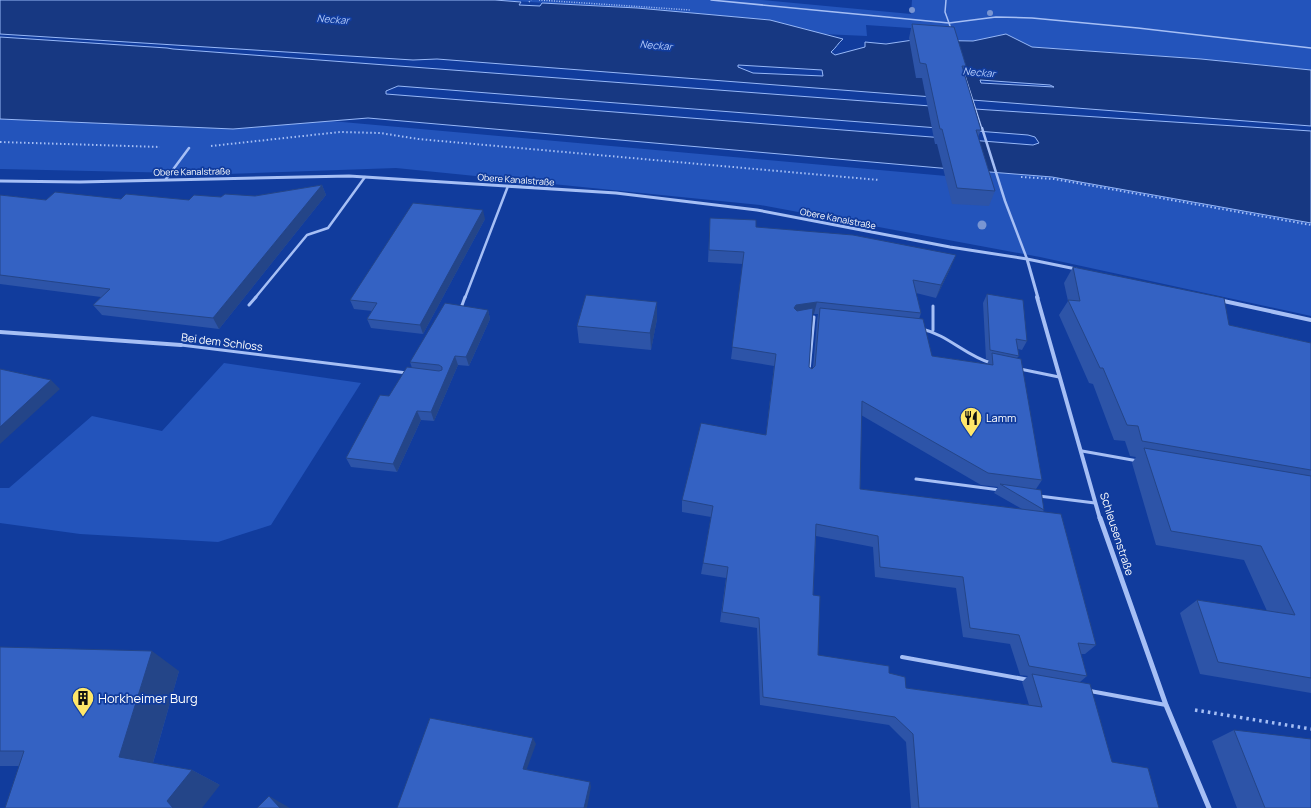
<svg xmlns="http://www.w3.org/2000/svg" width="1311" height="808" font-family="Manrope,sans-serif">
<rect width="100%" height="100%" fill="#113c9d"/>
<path fill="#2354bb" d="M495 0H761L911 14 912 0H1311V70L1201 59 1032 47 1006 34 973 41H950L925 29 866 25 867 36 822 34 770 20 637 8Z
M0 119 233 129 331 121 991 180 989 172 1052 177 1311 223V316L1040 257 760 205 396 168 227 174 0 169Z
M224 363 361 383 271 525 218 542 80 534 0 523V488H9L92 416 162 431Z"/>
<path fill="#173882" stroke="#97b8f8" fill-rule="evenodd" d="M0 0H495L521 2 519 5 540 6 542 3 637 8 770 20 843 39C838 43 836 48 831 52L835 55 865 47V42L886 44 913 40 973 41 1006 34 1032 47 1201 59 1311 70V126L437 59 413 60 0 34ZM738 65 822 70 823 76 753 73 738 67ZM980 80 1050 85 1054 87 981 83Z
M0 37 167 48 173 49 944 107 1311 131V223L1052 177 940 168 368 118 233 129 0 119ZM398 86 1028 135 1035 137 1039 143 1033 145 386 94V91Z"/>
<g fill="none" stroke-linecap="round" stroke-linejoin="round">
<path stroke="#a6bff5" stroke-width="1.5" stroke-dasharray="1 1.5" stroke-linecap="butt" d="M539 0 690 10
M529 2 531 0"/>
<path stroke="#a6bff5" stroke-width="2" stroke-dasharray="1.5 2.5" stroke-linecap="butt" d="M0 142 160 147
M211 146 340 132 380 133 418 139 879 180
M1021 177 1054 179 1311 225"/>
<path stroke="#a6bff5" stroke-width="3.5" stroke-dasharray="2.5 4" stroke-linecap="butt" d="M1195 710 1311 729"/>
<path stroke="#a6bff5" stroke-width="1.5" d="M711 0 949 23 951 29
M946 0 945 12 949 23 996 17 1032 18 1138 28 1311 48
M964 73 982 129"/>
<path stroke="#a6bff5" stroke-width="2.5" d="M982 128 1005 201 1027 259
M166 179 189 148
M255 298 307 235 328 228 365 177
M465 298 508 186"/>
<path stroke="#a6bff5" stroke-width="3" d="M249 305 256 297
M933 306V330
M461 308 465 297
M922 329C948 335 966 356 991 363
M181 345 407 373
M1020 369 1059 377
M809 371 814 317
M1082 451 1138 461
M916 479 1000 490
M1039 496 1095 503"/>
<path stroke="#a6bff5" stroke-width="4" d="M902 657 1029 680
M1090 691 1166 705"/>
<path stroke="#a6bff5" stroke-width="3" d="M0 181 80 182 349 176 616 193 757 210 950 247 1027 259 1076 269
M1027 259 1038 298"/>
<path stroke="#a6bff5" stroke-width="4" d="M1037 297 1100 519
M1219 300 1311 320
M0 332 181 345"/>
<path stroke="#a6bff5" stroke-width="5" d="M1100 518 1166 705 1209 808"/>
</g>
<g fill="#7995d2">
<circle cx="912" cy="10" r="3"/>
<circle cx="990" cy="13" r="3"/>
<circle cx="982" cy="225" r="4.5"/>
</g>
<path fill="#2d54a8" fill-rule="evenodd" d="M912 24 966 66 964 72 981 130 978 137 995 191 989 206 952 204 937 144H935L922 78H916L909 38Z
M322 185 326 195 219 329 102 315 93 305 101 297 0 284V195L46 200 121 199 189 200 221 197 255 196Z
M710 218 951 267 936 298 916 293 921 313 919 319 932 356 987 364 989 360 986 359 983 303 987 294 1027 341 1022 350 1018 349 1019 356 1017 358 1042 480 1036 489 1044 510 1043 511 1096 645 1085 654H1081L1087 676 1080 682 1112 762 1159 808H911L906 742 889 725 760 705 757 628 720 622 726 578 701 574 703 563 711 517 682 512V500L766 434 774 366 731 359 743 264 708 262ZM813 314H818L817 320 813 368 812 369 809 367ZM861 415 981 485 998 487 994 493 1022 509 860 489ZM816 536 873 547 875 577 956 588 963 637 1010 644 1020 675 1028 676 1022 682 1029 705 906 688 889 673 818 655 813 595Z
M485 219 423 334 371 328 367 319 372 311 354 309 350 300Z
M1073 267 1229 325 1311 343V693L1200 674 1180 613 1197 600 1267 611 1244 560 1156 545 1132 463 1136 457 1130 456 1125 441 1114 440 1093 384 1089 383 1059 315 1068 301 1064 283Z
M657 302V319L651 350 579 343 577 326Z
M488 310 490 319 469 366 458 365 434 421 421 420 397 472 351 467 346 458 389 396 412 368 410 362Z
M0 647 179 671 153 763 192 770 220 785 19 766H0Z
M1234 730 1311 808H1237L1212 741Z"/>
<path fill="#244588" d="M322 185 326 195 219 329 213 318Z
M483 210 485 219 423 334 420 325Z
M956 255 951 267 936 298 941 285Z
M657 302V319L651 350 650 333Z
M817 302 814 314 793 317 794 308 796 305Z
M488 310 490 319 469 366 466 357Z
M455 356 458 365 434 421 431 412Z
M51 380 60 389 0 444V427Z
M417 411 421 420 397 472 393 464Z
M152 651 179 671 150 773 119 757Z
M533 738 536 744 525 774 523 769Z
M192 770 220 785 202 808H173L167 801Z
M590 782 591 787 587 808H584Z
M269 796 290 808H280Z"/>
<path fill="#3462c3" stroke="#244588" d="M912 24 954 27 966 66H962L981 130H976L995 191 957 188 942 129H940L926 64 920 63Z
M322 185 213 318 93 305 110 289 0 275V195L46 200 55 192 121 199 126 194 189 200 194 195 221 197 225 194 255 196Z
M413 203 483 210 420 325 367 319 377 303 350 300Z
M710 218 756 220V227L853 235 956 255 941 285 913 280 921 313 817 302 796 305 794 308 797 311 813 308 809 367 812 369 815 366 820 308 923 319 932 356 993 365 992 353 1021 359 1042 480 988 473 862 401 860 489 1061 514 1096 645 1078 643 1087 676 1029 666 1019 635 970 628 963 577 880 567 878 536 816 524 813 595 820 596 818 655 889 666V673L905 677 906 688 1042 707 1032 674 1090 684 1112 762 1148 768 1159 808H919L913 734 895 717 763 697 759 618 722 612 728 567 703 563 713 506 682 500 701 423 766 435 776 354 732 347 744 252 709 250Z
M1073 267 1224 298 1229 325 1311 343V470L1142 441 1138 426 1127 425 1103 368H1100L1068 300 1080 301Z
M987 294 1023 300 1027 341 1016 339 1019 356 990 350Z
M586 295 657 302 650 333 577 326Z
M445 303 488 310 466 357 455 356 431 412 417 411 393 464 346 458 380 395 389 396 407 367 439 371 442 370V367L439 365 410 362Z
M0 369 51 380 0 427Z
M1144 448 1311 476V678L1218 662 1197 600 1295 615 1261 546 1171 531Z
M1000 484 1041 490 1044 510Z
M0 647 152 651 119 757 192 770 167 801 173 808H5L24 751H0Z
M430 718 533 738 523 769 590 782 584 808H397Z
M1234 730 1311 739V808H1265Z
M269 796 280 808H257Z"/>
<defs>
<g id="restaurant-pin" transform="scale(1.15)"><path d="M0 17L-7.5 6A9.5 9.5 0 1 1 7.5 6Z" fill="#ffe769" stroke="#113c9d"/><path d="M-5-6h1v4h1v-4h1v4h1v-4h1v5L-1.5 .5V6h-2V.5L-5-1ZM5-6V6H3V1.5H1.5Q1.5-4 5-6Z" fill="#111"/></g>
<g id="building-pin" transform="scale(1.15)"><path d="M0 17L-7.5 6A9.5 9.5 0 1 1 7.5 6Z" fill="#ffe769" stroke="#113c9d"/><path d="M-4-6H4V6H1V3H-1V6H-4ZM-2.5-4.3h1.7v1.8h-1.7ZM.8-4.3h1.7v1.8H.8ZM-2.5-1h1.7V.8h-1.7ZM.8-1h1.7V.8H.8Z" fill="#111"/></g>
</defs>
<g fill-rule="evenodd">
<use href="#restaurant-pin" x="971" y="418"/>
<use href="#building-pin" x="83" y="698"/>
</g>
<g text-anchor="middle" stroke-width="3.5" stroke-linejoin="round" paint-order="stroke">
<g font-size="9" fill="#fff" stroke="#113c9d">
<text transform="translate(192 172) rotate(-1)" y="3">Obere Kanalstraße</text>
<text transform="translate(516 180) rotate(4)" y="3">Obere Kanalstraße</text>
<text transform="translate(838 219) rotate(11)" y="3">Obere Kanalstraße</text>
</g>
<g font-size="10" font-style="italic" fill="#b2cafb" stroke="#113c9d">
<text transform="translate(333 19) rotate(4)" y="4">Neckar</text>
<text transform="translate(656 45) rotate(5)" y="4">Neckar</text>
<text transform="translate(979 72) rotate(5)" y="4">Neckar</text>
</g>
<g font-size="11" fill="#fff" stroke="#113c9d">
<text transform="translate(222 342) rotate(7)" y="4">Bei dem Schloss</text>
<text transform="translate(1117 534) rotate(72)" y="4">Schleusenstraße</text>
</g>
<g font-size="11" fill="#fff" stroke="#113c9d" text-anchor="start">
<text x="986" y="422">Lamm</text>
</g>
<g font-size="13" fill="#fff" stroke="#113c9d" text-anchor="start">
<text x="98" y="703">Horkheimer Burg</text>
</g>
</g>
</svg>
